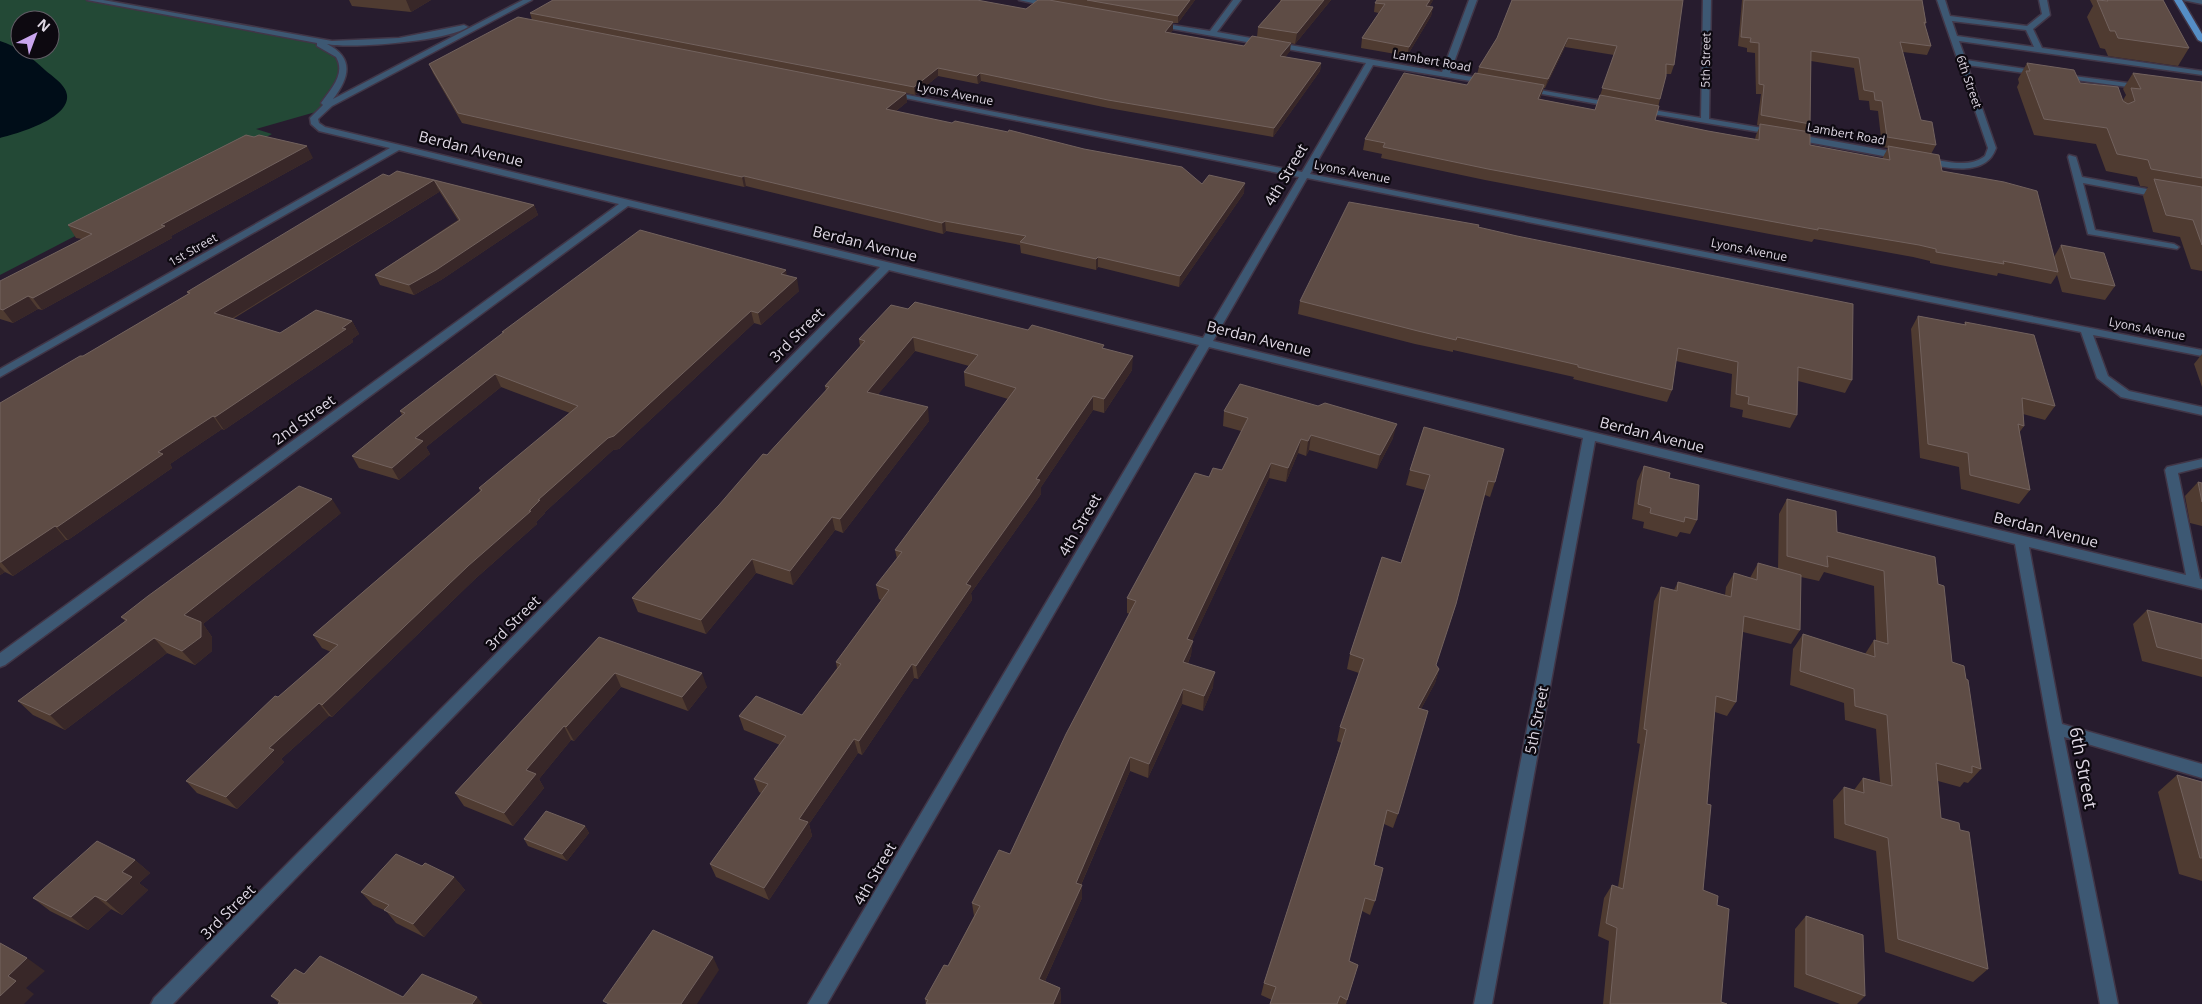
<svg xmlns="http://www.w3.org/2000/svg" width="2202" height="1004" font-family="'Open Sans',sans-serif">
<rect width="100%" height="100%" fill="#271c2e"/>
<path fill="#234936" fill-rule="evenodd" d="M0 0H113L108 3 308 40 323 45 343 60 340 83 319 111 256 129 272 134 0 275ZM20 20H50V50H20Z"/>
<path fill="#000d18" d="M0 41C17 46 32 58 45 70 52 76 66 85 67 95 70 119 16 134 0 138Z"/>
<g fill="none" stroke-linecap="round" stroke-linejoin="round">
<g stroke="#413647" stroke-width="3">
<path id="minor" d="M87 0H103L332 41 399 38 464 25 468 27C448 41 352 49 327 44 355 58 349 78 333 99L523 0H532L332 106 318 119 319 123 325 127 1203 338 1299 177 890 95 886 93 887 91 1302 172 1366 63 1156 26 1152 24 1153 22 1210 31 1233 0H1241L1217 32 1442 72 1469 0H1477L1450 73 1489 80V84L1373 65 1310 174 2202 350V356L2093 335 2108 376 2129 391 2202 407V415L2121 397 2097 378 2081 332 1307 178 1213 341 2186 575 2165 470 2167 467 2202 459V467L2178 473 2200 579H2202V589L2029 547 2062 724 2202 764V778L2064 737 2118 1004H2100L2048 728 2015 544 1595 441 1492 1004H1474L1583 438 1209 347 827 1004H808L1199 345 889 270 173 1004H151L154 998 880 267 628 206 5 665 0 667V653L619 204 399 150 0 377V369L390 148 319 131 311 124 310 118 323 105 321 103C331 89 346 74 336 57L317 46V43Z
M1019 0H1035L1055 5 1051 7Z
M1703 0H1711L1709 119 1774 130 1777 131V135L1641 112 1637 110 1641 108 1701 118Z
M1937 0H1945L1950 16 2027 26 2042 14 2039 0H2047L2050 15 2033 29 2042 48 2202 71V75L1959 41 1966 60 2039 71 2043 73 2039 75 1967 65 1996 148C1986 178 1945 168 1921 162L1920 160 1924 157C1943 161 1969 169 1985 156L1988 148ZM1952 21 2026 30 2034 47 1957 36Z
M2183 0H2202V4Z
M2058 74 2143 85 2147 87 2143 89 2061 78H2058Z
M1523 87 1614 103 1618 105 1614 107 1526 91H1523Z
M1794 134 1900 153 1904 156 1900 159 1791 139V135Z
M2069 155 2076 157 2082 177 2163 192 2168 195 2163 198 2083 183 2095 230 2174 244 2179 247 2177 249 2088 234 2068 157Z"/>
</g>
<g stroke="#413647" stroke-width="3">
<path id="major" d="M2174 0H2182L2202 34V42L2198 40Z"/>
</g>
<use href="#minor" fill="#3d5873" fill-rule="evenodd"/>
<use href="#major" fill="#558ec6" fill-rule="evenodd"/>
</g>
<path fill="#4f3b31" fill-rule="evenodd" d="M349 0H431L411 12 352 6Z
M1038 0H1195L1178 23H1173V30L1170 33 1244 46 1290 51 1285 57 1321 63 1320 71 1273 137 1108 108 981 81 978 84 938 76 915 95 906 93 907 102 896 111 1202 184 1244 193 1179 287 1098 267 1096 270 1021 253 1020 245 946 231 943 234 746 186 744 187 462 123 433 73 429 64 532 20 530 13 1026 9Z
M1280 0H1331L1295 44 1257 37 1258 27 1280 2Z
M1377 0H1433L1429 7H1433L1431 16 1407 56 1361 48 1362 38 1379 13 1374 12 1375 3Z
M1512 0 1674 65 1671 74H1666L1655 120 1708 131 1755 139 1756 135 1760 126 1757 125 1761 94H1756L1755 53 1747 52V48L1738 46 1742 0H1922L1926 23 1925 25 1931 46 1927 55 1903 52 1921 120 1936 145 1931 154 1942 171 2054 257 2061 245 2115 286 2105 300 2062 292 2057 275 2051 284 1998 273 1997 276 1930 263V261L1913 257 1814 239 1812 242 1485 180 1381 158 1382 154 1363 150 1365 139 1467 85 1477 74 1479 67 1497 38ZM1565 47 1614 55 1595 110 1540 99 1544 88H1545ZM1811 61 1854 68 1859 100 1869 101 1870 110 1878 111 1882 147 1888 148 1883 157V159L1810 145 1806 132 1810 124Z
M2090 0H2163L2189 48 2178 66 2108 56 2105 49 2100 48 2087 17 2093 6Z
M2027 63 2123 100 2126 95 2123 89 2133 73 2202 82V271L2191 269 2180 237 2153 232 2143 196 2148 187 2140 186 2137 177 2106 171 2096 144 2034 135 2017 87 2019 83 2018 79Z
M313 158 171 236 172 238 42 310 38 309 13 323 0 319V281L82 239 76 238 68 225Z
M389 176 434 180 439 192 233 319 280 333 352 321 359 334 352 339 353 342 224 430 222 429 170 464 172 468 68 540H66L13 576 5 572 0 575V403L83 356 188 294 187 292Z
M434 180 534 205 538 215 441 280 414 295 380 285 375 275 458 220 438 189Z
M1479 227 1852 380 1845 393 1798 381 1797 415 1790 428 1742 417 1743 410 1730 407 1732 374 1676 361 1672 390 1667 402 1573 379 1574 377 1453 350V352L1415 344 1298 314 1300 301Z
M787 275 799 291 761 325 754 323 619 449 613 450 545 512V513L536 522 537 524 475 579 332 717 329 716 281 759 284 762 237 809 197 793 186 781 278 697 331 652 322 648 313 635 480 491 479 488 570 413 501 387 426 447 430 454 399 480 359 468 352 456 402 415 400 411 503 334 502 332Z
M908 309 1104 349 1132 370 1104 413 1093 410 1041 487V494L1030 510 971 593 972 600 918 679 914 678 862 755 858 753 809 824 812 836 769 900 716 877 710 864 761 793 759 792 754 779 780 745 744 730 739 716 802 715 837 668 836 662 881 600 879 599 876 585 897 559 895 550 1008 399 965 386 964 372 969 366 915 351 878 394 929 421 843 533 835 530 793 585 756 573 706 634 638 612 632 598 719 505 767 455 826 391 825 386 860 346 859 339Z
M1918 316 1964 325 1965 322 2055 406 2045 420 2023 414 2024 426 2019 433 2030 490 2019 504 1961 489 1959 467 1920 458 1911 329Z
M2202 354V387L2194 364Z
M1224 411 1393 438 1377 469 1309 450 1306 456 1298 453 1286 482 1269 478 1192 641 1191 655 1188 663 1213 687 1203 711 1182 704 1148 778 1130 771 1081 885 1082 898 1045 981 1060 988 1061 1001 1060 1004H926L925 999 948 966 974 916 972 903 1010 854 1130 614 1127 613V598L1209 477 1222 470 1241 431 1223 426Z
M1424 427 1495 482 1490 497 1485 495 1456 604 1436 665 1439 669 1435 683 1421 709 1398 814 1393 828 1384 824 1374 865 1375 901 1370 915 1362 911 1349 961 1358 965 1346 1004H1270L1272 1000 1261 995 1264 983 1341 743 1337 741 1340 727 1359 673 1347 669 1350 654 1401 563 1425 490 1406 485 1410 470Z
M1644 466 1669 478 1697 520 1690 534 1680 532 1677 537 1643 528 1644 522 1632 519 1637 481Z
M2198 482 2202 483V526L2190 523 2185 496Z
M1787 499 1837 532 1938 584 1952 662 1966 679 1981 769 1968 783 1964 782 1960 787 1938 781 1941 818 1960 830 1988 969 1973 982 1885 952 1876 851 1834 838 1833 800 1844 787 1854 790 1863 778 1880 782 1876 729 1845 720 1844 703 1790 685 1793 649 1803 634 1865 654 1874 640 1876 641 1874 586 1824 572 1819 581 1801 577 1800 630 1791 644 1743 632 1736 702 1727 716 1715 712 1707 804 1703 890 1717 905 1721 1002 1727 1004H1603L1609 941 1598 936 1604 898 1612 885 1618 887 1640 744 1637 743 1654 601 1661 587 1674 590 1678 582 1725 595 1726 587 1734 573 1750 578 1758 563 1778 569 1779 514Z
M341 513 203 624 212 637V651L195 665 167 653 65 730 33 715 18 701 125 621 121 617Z
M2147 610 2202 624V677L2142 661 2133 624Z
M599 637 707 687 688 711 621 687 574 741 571 740 539 779 544 788 513 826 464 806 455 793Z
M2177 775 2202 782V881L2179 874 2158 792Z
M585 826 589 833 567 861 528 846 524 839Z
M135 860 150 873 139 883 148 890 122 915 111 909 88 930 50 911 33 898Z
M422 866 454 877 465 890 424 937 396 923 386 911 373 905 361 892Z
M1806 916 1865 996 1857 1004H1840L1794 987 1795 929Z
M304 974 403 997 279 1003 271 996Z"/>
<path fill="#382728" d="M406 0H431L411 12Z
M1190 0H1195L1178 23V16Z
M1324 0H1331L1295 44 1297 33Z
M1430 0H1433L1424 15 1426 6Z
M1433 7 1431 16 1407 56 1409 47Z
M1173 22V30L1165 39V32Z
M1568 38 1565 47 1545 88 1548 79Z
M1291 43 1290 51 1280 64V56Z
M1321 63 1320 71 1273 137 1274 128Z
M938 68V76L915 95 914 87Z
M980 73 981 81 978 84 977 76Z
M1544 85 1541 96 1535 110 1538 99Z
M906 93 907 102 887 118 886 109Z
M307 146 313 158 171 236 172 238 42 310 33 298 161 225Z
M744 176 746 186 744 187 742 177Z
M434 180 439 192 221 325 214 313Z
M1245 183 1244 193 1179 287 1180 276Z
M534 205 538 215 441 280 414 295 409 285Z
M945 221 946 231 943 234 942 223Z
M1098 257V267L1096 270V259Z
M786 270 788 282 781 274Z
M797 278 799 291 761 325 758 313Z
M28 296 38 309 13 323 3 310Z
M751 311 754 323 619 449 613 450 545 512V513L536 522 537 524 475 579 332 717 322 705 468 566 529 511 538 500Z
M352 321 359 334 352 339 353 342 224 430 215 417Z
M913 337 915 351 869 405 867 392Z
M1133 356 1132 370 1104 413V399Z
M495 374 501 387 426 447 430 454 399 480 392 468 415 438Z
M1093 396V410L1041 487V494L1030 510 971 593 972 600 918 679 916 666 966 584 1036 479Z
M928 407 929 421 843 533 840 519Z
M213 416 222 429 170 464 172 468 68 540 57 527 158 452Z
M1397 424 1393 438 1377 469 1380 455Z
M1311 435 1309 450 1306 456 1308 441Z
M1301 439 1298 453 1286 482 1288 468Z
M1271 463 1269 478 1186 654 1187 639Z
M332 499 341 513 203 624 212 637V651L195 665 182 651 184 615Z
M832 517 835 530 793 585 790 571Z
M55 526 66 540 13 576 1 562Z
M752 559 756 573 706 634 701 620Z
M0 567 5 572 0 575Z
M154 638 167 653 65 730 50 715Z
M1193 641 1191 655 1182 676 1183 662Z
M912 664 914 678 862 755 859 741Z
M1439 669 1435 683 1414 722 1418 708Z
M1215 672 1213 687 1203 711 1204 696Z
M615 673 621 687 574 741 566 727Z
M702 673 707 687 688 711 682 697Z
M1183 689 1182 704 1148 778 1149 764Z
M319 703 329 716 281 759 284 762 237 809 226 797 269 748Z
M564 726 571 740 539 779 544 788 513 826 504 813 526 770Z
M854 739 858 753 809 824 812 836 769 900 764 888 799 819Z
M1130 757V771L1076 896V883Z
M585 826 589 833 567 861 562 854Z
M135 860 150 873 139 883 148 890 122 915 106 901 122 872Z
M454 877 465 890 424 937 413 924Z
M1082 885V898L1040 992 1039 979Z
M95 896 111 909 88 930 71 917Z
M713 957 719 970 697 1004H681Z
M27 958 45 971 26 988 34 994 24 1004H0V996L8 976Z
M1060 988 1061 1001 1060 1004H1053Z
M477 997 483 1004H472Z"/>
<path fill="#5e4c45" stroke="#72625e" d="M553 0H977L1026 9 1038 0H1049L1173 22 1165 32 1244 46 1252 36 1291 43 1280 56 1321 63 1274 128 1108 100 980 73 977 76 938 68 914 87 530 13Z
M1087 0H1190L1178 16Z
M1282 0H1324L1297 33 1258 27Z
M1377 0H1430L1426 6 1433 7 1409 47 1362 38 1385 4 1375 3Z
M1512 0H1683L1674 65 1666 64V76L1660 99 1602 88 1617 46 1568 38 1548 79 1479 67 1497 38Z
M1744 0H1922L1926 23 1924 22 1931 46 1900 42 1921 120 1932 122 1936 145 1887 137 1882 101 1875 100 1874 92 1864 90 1859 58 1811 51 1810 124 1761 115 1764 85 1759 84V43L1750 42 1751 38 1741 37Z
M2097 0 2108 1 2107 0H2163L2189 48 2118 38 2115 31H2110Z
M518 17 906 93 886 109 952 123 955 121 1008 132 1009 130 1084 149 1182 167 1202 184 1209 175 1245 183 1180 276 1098 257 1096 259 1020 242 1026 236 945 221 942 223 744 176 742 177 458 113 429 64Z
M2027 63 2074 70 2080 83 2118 87 2123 101 2128 104 2135 101 2131 88 2141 89 2133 73 2202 82V178L2151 169 2148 160 2117 154 2107 128 2044 119 2026 71H2030Z
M1404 73 1467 85 1475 73 1544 85 1538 99 1595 110 1600 95 1659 106 1655 120 1708 131 1759 140 1760 124 1810 132V145L1890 160 1888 146 1939 155 1942 171 2004 182 2037 191 2058 272 2003 261 2004 264 1936 252V249L1919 245 1818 228V230L1488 169 1383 147 1385 143 1365 139Z
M246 135 254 137 259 135 307 146 161 225 165 226 33 298 28 296 3 310 0 309V281L92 234 68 225Z
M397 171 434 180 214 313 280 333 316 310 352 321 342 328 346 329 215 417 213 416 158 452 163 454 57 527 55 526 1 562H0V403L80 356H83L190 293 187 292 383 174 389 176Z
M2154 179 2202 187V245L2193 220 2166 215Z
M434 180 534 205 436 270 409 285 375 275 460 220Z
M1349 202 1479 225 1478 227 1517 236 1853 304 1852 380 1798 367 1797 415 1748 404 1749 397 1736 394 1738 362 1678 348 1672 390 1578 367V365L1457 337 1456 340 1418 331 1300 301Z
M640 230 786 270 781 274 797 278 758 313 751 311 614 436 608 438 538 500H540L529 511H531L468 566 322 705 319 703 269 748 274 750 226 797 186 781 275 696 278 697 338 645 313 635 482 490 479 488 578 406 495 374 415 438 423 441 392 468 352 456 405 413 400 411 504 332H502Z
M2061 245 2104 253 2115 286 2071 278Z
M915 302 1028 330 1032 325 1104 345 1102 348 1133 356 1104 399 1093 396 1036 479 1040 480 1029 496 966 584 971 586 916 666 912 664 859 741 854 739 799 819 808 822 764 888 710 864 768 784 754 779 786 736 739 716 756 696 802 715 841 664 836 662 889 590 876 585 902 552 895 550 1016 388 964 372 978 355 913 337 867 392 928 407 840 519 832 517 790 571 752 559 701 620 632 598 719 505 763 454 767 455 829 387 825 386 865 341 859 339 891 305 908 309Z
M1918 316 1966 325 1965 322 2034 335 2055 406 2022 398 2024 426 2018 424 2030 490 1970 475 1968 453 1928 444Z
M1240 384 1318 406 1325 403 1397 424 1380 455 1311 435 1308 441 1301 439 1288 468 1271 463 1187 639 1193 641 1183 662 1215 672 1204 696 1183 689 1149 764 1130 757 1076 883 1082 885 1039 979 1060 988 1053 1004H926L928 1000 925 999 944 965 948 966 980 906 972 903 999 850 1010 854 1066 734 1136 601 1127 598 1195 473 1209 477 1213 468 1222 470 1248 418 1224 411Z
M1424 427 1504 449 1495 482 1488 481 1456 604 1436 665 1439 669 1418 708 1428 711 1398 814 1387 810 1374 865 1383 868 1375 901 1365 898 1349 961 1358 965 1347 1000 1340 996 1337 1004H1270L1276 987 1264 983 1346 729 1340 727 1364 659 1350 654 1382 557 1401 563 1430 475 1410 470Z
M1644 466 1670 473 1669 478 1699 485 1697 520 1685 517 1684 522 1650 513 1651 508 1638 504Z
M2198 482 2202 483V502Z
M299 486 332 499 184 615 201 622V637L182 651 154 638 50 715 18 701 127 620 121 617 148 596Z
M1787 499 1836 511 1837 532 1935 557 1938 584 1944 586 1952 662 1964 666 1966 679 1968 680 1981 769 1972 766V773L1936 763 1941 818 1959 823 1960 830 1969 832 1988 969 1898 939 1888 838 1845 824 1844 787 1864 793 1863 778 1892 786 1887 715 1855 706 1854 689 1800 671 1803 634 1875 657 1874 640 1888 644 1884 571 1827 556 1828 567 1787 556Z
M1758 563 1801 575 1800 630 1744 616 1736 702 1716 696 1707 804 1711 805 1703 890 1718 896 1717 905 1729 909 1721 1002 1727 1004H1610L1617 928 1606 923 1612 885 1623 889 1647 730 1644 729 1661 587 1677 591 1678 582 1731 597 1734 573 1757 580Z
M2147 610 2202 624V659L2157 647Z
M599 637 702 673 682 697 615 673 566 727 564 726 526 770 536 774 504 813 455 793Z
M2177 775 2202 782V858H2200Z
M546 811 585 826 562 854 524 839Z
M97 841 135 860 122 872 132 877 106 901 95 896 71 917 33 898Z
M396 854 422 866 425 863 454 877 413 924 384 910 389 905 361 892Z
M1806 916 1863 935 1865 996 1806 974Z
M653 930 713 957 681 1004H609L603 1001Z
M0 943 27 958 8 976 16 981 0 996Z
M320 956 403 997 422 974 477 997 472 1004H278L280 1001 271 996 295 969 304 974Z"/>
<g text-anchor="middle" stroke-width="4.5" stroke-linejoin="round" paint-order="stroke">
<g font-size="12" fill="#dfd8e4" stroke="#0d0910">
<text transform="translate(1706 60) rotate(-89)" y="4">5th Street</text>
<text transform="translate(1432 61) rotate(10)" y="4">Lambert Road</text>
<text transform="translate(1969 82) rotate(71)" y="4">6th Street</text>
<text transform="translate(955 94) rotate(11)" y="4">Lyons Avenue</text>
<text transform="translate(1846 134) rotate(10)" y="4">Lambert Road</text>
<text transform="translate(1352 172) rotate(11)" y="4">Lyons Avenue</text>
<text transform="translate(193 250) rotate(-30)" y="4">1st Street</text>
<text transform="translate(1749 250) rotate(11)" y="4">Lyons Avenue</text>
<text transform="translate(2147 329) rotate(11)" y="4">Lyons Avenue</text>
</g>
<g font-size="15" fill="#dfd8e4" stroke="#0d0910">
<text transform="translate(471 149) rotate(14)" y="5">Berdan Avenue</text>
<text transform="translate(1286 175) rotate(-59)" y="5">4th Street</text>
<text transform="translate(865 244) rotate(14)" y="5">Berdan Avenue</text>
<text transform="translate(797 335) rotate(-45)" y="5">3rd Street</text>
<text transform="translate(1259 339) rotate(14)" y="5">Berdan Avenue</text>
<text transform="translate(304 420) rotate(-36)" y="5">2nd Street</text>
<text transform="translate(1652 435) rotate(14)" y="5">Berdan Avenue</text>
<text transform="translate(1080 525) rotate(-60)" y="5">4th Street</text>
<text transform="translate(2046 530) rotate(14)" y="5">Berdan Avenue</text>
<text transform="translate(513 623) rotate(-45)" y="5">3rd Street</text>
<text transform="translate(1537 720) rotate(-79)" y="5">5th Street</text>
<text transform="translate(875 874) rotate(-60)" y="5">4th Street</text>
<text transform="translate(228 912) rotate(-45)" y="5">3rd Street</text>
</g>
<g font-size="18" fill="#dfd8e4" stroke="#0d0910">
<text transform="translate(2083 768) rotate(79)" y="6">6th Street</text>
</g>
</g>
<g transform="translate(35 35) rotate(42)"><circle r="24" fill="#0d0910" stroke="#615c65"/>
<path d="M0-4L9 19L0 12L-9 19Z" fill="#c9a5ee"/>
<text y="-8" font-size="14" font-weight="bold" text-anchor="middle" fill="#dfd8e4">N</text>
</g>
</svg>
